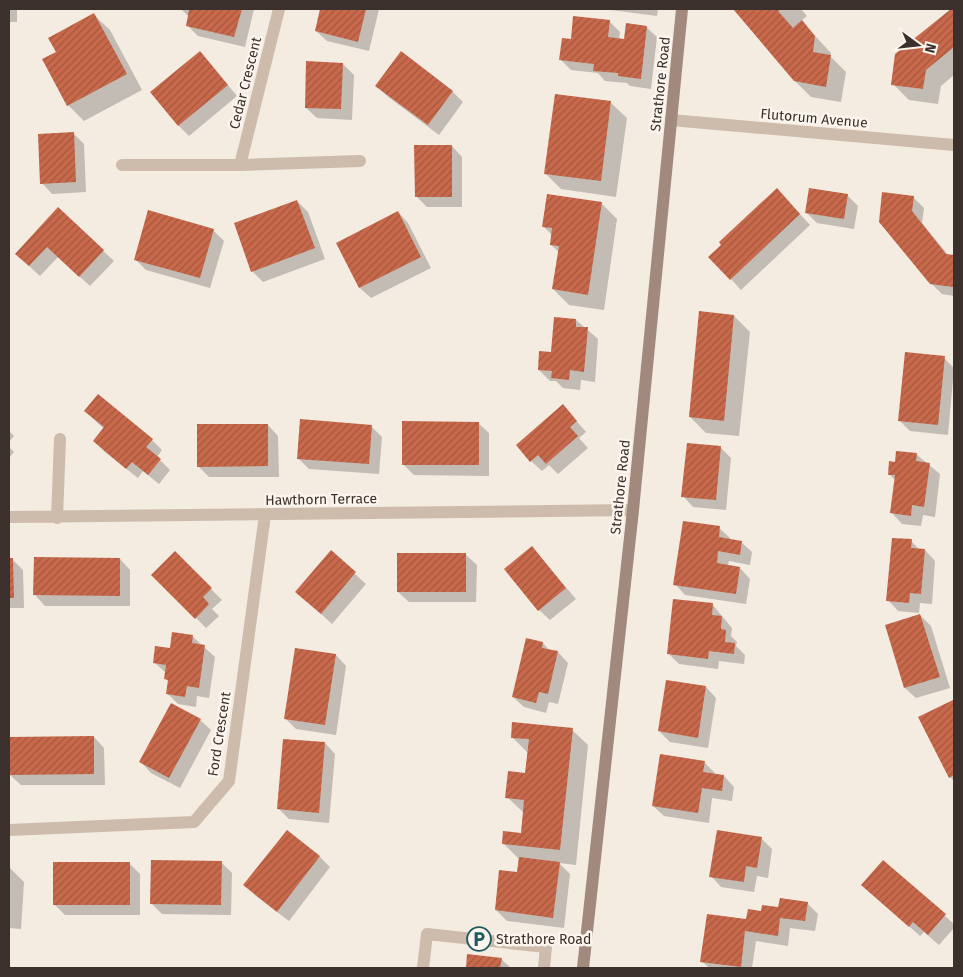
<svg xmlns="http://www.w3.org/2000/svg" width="963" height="977" font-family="'Fira Sans',sans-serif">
<defs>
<pattern id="building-hatch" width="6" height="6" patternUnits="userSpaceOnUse" patternTransform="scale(1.25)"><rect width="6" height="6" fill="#c8694b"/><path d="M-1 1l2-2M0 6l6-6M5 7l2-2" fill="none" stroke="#a4573f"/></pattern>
</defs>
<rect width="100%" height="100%" fill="#f4ebe1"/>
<path fill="#0003" d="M9 9H17V22H9Z
M181 9H254L245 47 198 36 187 25 189 17Z
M322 9H379L369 51 327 41 316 31Z
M603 9H658L657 16Z
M734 9H801L807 16 801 21 817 38 831 53 830 56 846 72 841 102 811 97 795 81Z
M953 9H954V75L941 86 938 104 909 100 893 84 896 54Z
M94 15 110 30 142 90 84 121 68 105 58 53Z
M609 21 620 32 619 39 625 40 646 27 657 37 651 89 630 86 627 83 605 81 598 73 571 70 561 60 572 40Z
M200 52 237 96 189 136 178 125Z
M343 64 354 75 352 120 317 118 306 108Z
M377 86 452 91 463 102 439 135 387 96Z
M611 103 627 118 616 197 561 189 546 174Z
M73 133 84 144 86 192 52 194 42 183Z
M452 146 462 157V207H427L416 196Z
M848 196 858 206 854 229 817 223 806 212Z
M913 197 924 208 922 223 948 255 954 256V296L942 294 931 283 880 222Z
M787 200 810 225 741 290 731 279Z
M297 201 308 212 325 259 263 282 252 271Z
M601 203 617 219 604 310 569 305 553 289 559 252 551 245 553 236 543 226Z
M58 209 114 261 90 286 58 257 40 276 27 264Z
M398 212 408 223 431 268 371 298 360 288 338 243Z
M213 230 224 241 210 288 146 270 136 260Z
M734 316 750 332 739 436 706 433 690 417Z
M576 320 598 339 595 382 581 380 580 390 563 388 556 381H550L539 370Z
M944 358 954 368 948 435 910 431 899 420Z
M85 411 152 440 162 450 157 457 170 470 159 484 143 471 138 478 105 452 94 441 104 429Z
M573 417 586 432 579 438 588 448 558 474 549 465 542 471 531 461Z
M478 423 489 433V476L414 475 403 464Z
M268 425 278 436 279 477H209L198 466Z
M371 426 382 437 379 474 309 469 298 458Z
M9 431 14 436 9 442Z
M9 447 14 452 9 458Z
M720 447 731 458 726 510 693 507 683 496Z
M916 454 940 474 935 517 923 515 921 526 902 524 892 513 895 480 889 474 896 463Z
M719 528 730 538V540L741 542 752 552 750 565 729 561 728 565 740 568 750 579 746 604 685 595 675 584Z
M911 541 920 550H925L935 561 932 604 920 603 919 613 898 611 888 600Z
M532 548 576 599 550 620 539 610Z
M331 552 366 584 332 624 308 602Z
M175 553 222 600 212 609 219 616 206 628 153 575Z
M466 555 477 565 476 602H409L398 592Z
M120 559 130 570V606H45L35 595Z
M9 560H13L23 570 24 608H9Z
M712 604 732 628 731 636 737 642 736 646 745 655 744 664 719 661 718 669 679 664 668 653Z
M920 615 931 626 950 688 916 698 905 688 886 626Z
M192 636 215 657 209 698 197 696 196 707 178 704 167 693 169 682 166 679V673L154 662Z
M543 643 550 651 558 652 568 663 558 704 549 702 546 713 524 707 513 697Z
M296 649 336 655 346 666 336 735 296 729 285 718Z
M667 681 706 687 716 698 708 748 670 742 659 731Z
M953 701 954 702V781L950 777Z
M200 720 211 730 180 788 151 773 141 762Z
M572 730 588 745 576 865 559 863 570 874 564 928 507 921 496 910 518 873 519 859 503 843 522 835 524 813 507 797 526 774 528 753 512 737Z
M94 737 104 748 105 785H21L10 775Z
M325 743 335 754 329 823 289 819 278 808Z
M704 762 715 773V775L724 776 734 787 732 801 712 798 709 823 664 816 653 806Z
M287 831 320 857 330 867 289 921 256 896 245 885Z
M761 838 772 849 768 878 757 876 754 892 721 887 711 876Z
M883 861 954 924V928L939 945 924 932 920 936 863 885Z
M221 862 232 873 231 915 162 914 151 903Z
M129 863 140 874V915H65L54 904Z
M9 867 24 882 21 929 9 928Z
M807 903 818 914 815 931 790 928 788 946 756 941 752 968H709L702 961 748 921 762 912Z
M468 956 501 959 511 968H467Z"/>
<path fill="url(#building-hatch)" d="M186 9H242L234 37 186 26 189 10Z
M320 9H366L358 42 315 31Z
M733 9H781L778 11 793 28 802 20 815 36 813 52 831 55 826 87 794 81Z
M951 9H954V47L926 70 923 89 891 85 895 54Z
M94 13 127 74 67 106 42 59 56 52 48 38Z
M573 16 610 20 608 37 624 39 626 23 647 26 641 79 618 76V73L593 71 594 64 559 60 562 38 571 39Z
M200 51 228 85 178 126 150 92Z
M401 51 453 91 428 125 375 86Z
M306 61 343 63 341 109 305 108Z
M555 94 611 101 601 181 544 174Z
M74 132 76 182 40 184 38 134Z
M414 145H452V197H415Z
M777 188 800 214 730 280 708 257 721 245 719 242Z
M809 188 848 194 844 219 805 213Z
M882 192 914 196 912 211 946 254 954 255V287L930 284 879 222Z
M547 194 602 202 588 295 552 289 559 246 550 245 552 228 542 227Z
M297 200 315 248 251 272 234 223Z
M58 207 104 250 79 277 47 247 29 266 15 254Z
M148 210 214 229 200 278 134 260Z
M398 211 421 257 359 288 336 243Z
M699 311 734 315 724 421 689 417Z
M554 317 576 319V327H588L584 372 570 370 569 380 551 378 552 371 538 370 539 351 551 352Z
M905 352 945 356 938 425 898 421Z
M98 394 153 439 146 447 161 459 148 475 132 462 126 469 93 441 104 427 84 411Z
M563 404 577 421 570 427 578 436 546 464 538 455 530 462 516 445Z
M300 419 372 425 369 464 297 459Z
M402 421 479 422V465H402Z
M197 424H268V466L197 467Z
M687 443 721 446 716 500 681 497Z
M896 451 917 453 916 461 930 463 924 507 912 505 911 516 890 513 895 475H888L889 461 895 462Z
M683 521 720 526 719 537 742 541 740 555 718 551 717 563 740 567 736 594 673 585Z
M892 538 912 539 911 548 925 549 921 594 910 593 909 603 886 601Z
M532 546 566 588 538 611 504 569Z
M331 550 356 572 321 614 295 592Z
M175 551 212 588 203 597 209 604 195 619 151 575Z
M397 553H466V592H397Z
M34 557 120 558V596L33 595Z
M9 558H13L14 598H9Z
M673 599 713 603 712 615 722 616 721 629 726 630 725 642 735 643 734 654 709 651 708 659 667 654Z
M920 614 940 677 904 688 885 625Z
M172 632 193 635 192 643 205 645 199 688 187 686 185 697 166 694 168 680 164 679 166 665 153 663 155 646 170 648Z
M526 638 543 642 542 648 558 651 548 694 539 692 536 703 512 697Z
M295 648 336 654 325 725 284 719Z
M666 680 706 686 698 738 658 731Z
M953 700 954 775 949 778 918 717Z
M171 703 201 719 169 778 139 762Z
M512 722 573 728 560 850 502 844 503 831 521 833 524 800 505 798 508 771 525 773 529 739 511 738Z
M94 736V774L9 775V737Z
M283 739 325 742 319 813 277 809Z
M660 754 705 761 703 772 724 775 722 791 702 788 698 813 652 806Z
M287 830 320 856 277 912 243 885Z
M717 830 762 837 757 868 746 866 744 882 709 877Z
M519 857 560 862 553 918 495 910 499 870 517 872Z
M151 860 222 861 221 905 150 904Z
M883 860 946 914 928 935 913 922 909 927 861 885Z
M53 862H130V905H53Z
M780 898 808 902 805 921 780 918 778 936 745 931 741 967 700 962 707 914 746 919 748 909 761 911 762 905 778 907Z
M467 954 502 958 500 968H466Z"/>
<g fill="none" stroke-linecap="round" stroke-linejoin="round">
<path stroke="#cdbbac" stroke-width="12" d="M423 968 427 934 546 947 544 968"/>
<path stroke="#cdbbac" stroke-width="12" d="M671 120 954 145
M122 165H240L360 161
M240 165 279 9
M9 517 633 510
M57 518 60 439
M9 830 194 822 229 781 265 515"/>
<path stroke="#a18a7d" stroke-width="12" d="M583 968 633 510 682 9"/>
</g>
<defs>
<g id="parking-ring" transform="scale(1.25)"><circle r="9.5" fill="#fbf5ee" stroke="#1f5a5e" stroke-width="1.5"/><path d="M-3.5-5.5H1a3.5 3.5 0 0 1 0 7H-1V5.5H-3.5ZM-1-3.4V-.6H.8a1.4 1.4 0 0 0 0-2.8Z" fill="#1f5a5e"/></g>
</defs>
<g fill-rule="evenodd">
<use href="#parking-ring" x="479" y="939"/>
</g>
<g text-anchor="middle" stroke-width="5" stroke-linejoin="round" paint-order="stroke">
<g font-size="14" fill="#3b302b" stroke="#fbf5ee">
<text transform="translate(245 83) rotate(-76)" y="5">Cedar Crescent</text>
<text transform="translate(660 84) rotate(-84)" y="5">Strathore Road</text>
<text transform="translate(814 118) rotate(5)" y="5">Flutorum Avenue</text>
<text transform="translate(620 487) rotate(-84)" y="5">Strathore Road</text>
<text transform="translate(321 499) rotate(-1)" y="5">Hawthorn Terrace</text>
<text transform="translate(219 734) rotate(-81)" y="5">Ford Crescent</text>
</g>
<g font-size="14" fill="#3b302b" stroke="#fbf5ee" text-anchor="start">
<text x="496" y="944">Strathore Road</text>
</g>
</g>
<rect width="963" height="977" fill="none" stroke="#3b302b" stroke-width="20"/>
<g transform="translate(918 45) rotate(105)" stroke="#fbf5ee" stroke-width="4" paint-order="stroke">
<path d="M0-4L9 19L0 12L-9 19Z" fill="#3b302b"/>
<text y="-8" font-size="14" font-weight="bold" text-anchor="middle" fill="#3b302b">N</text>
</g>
</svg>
